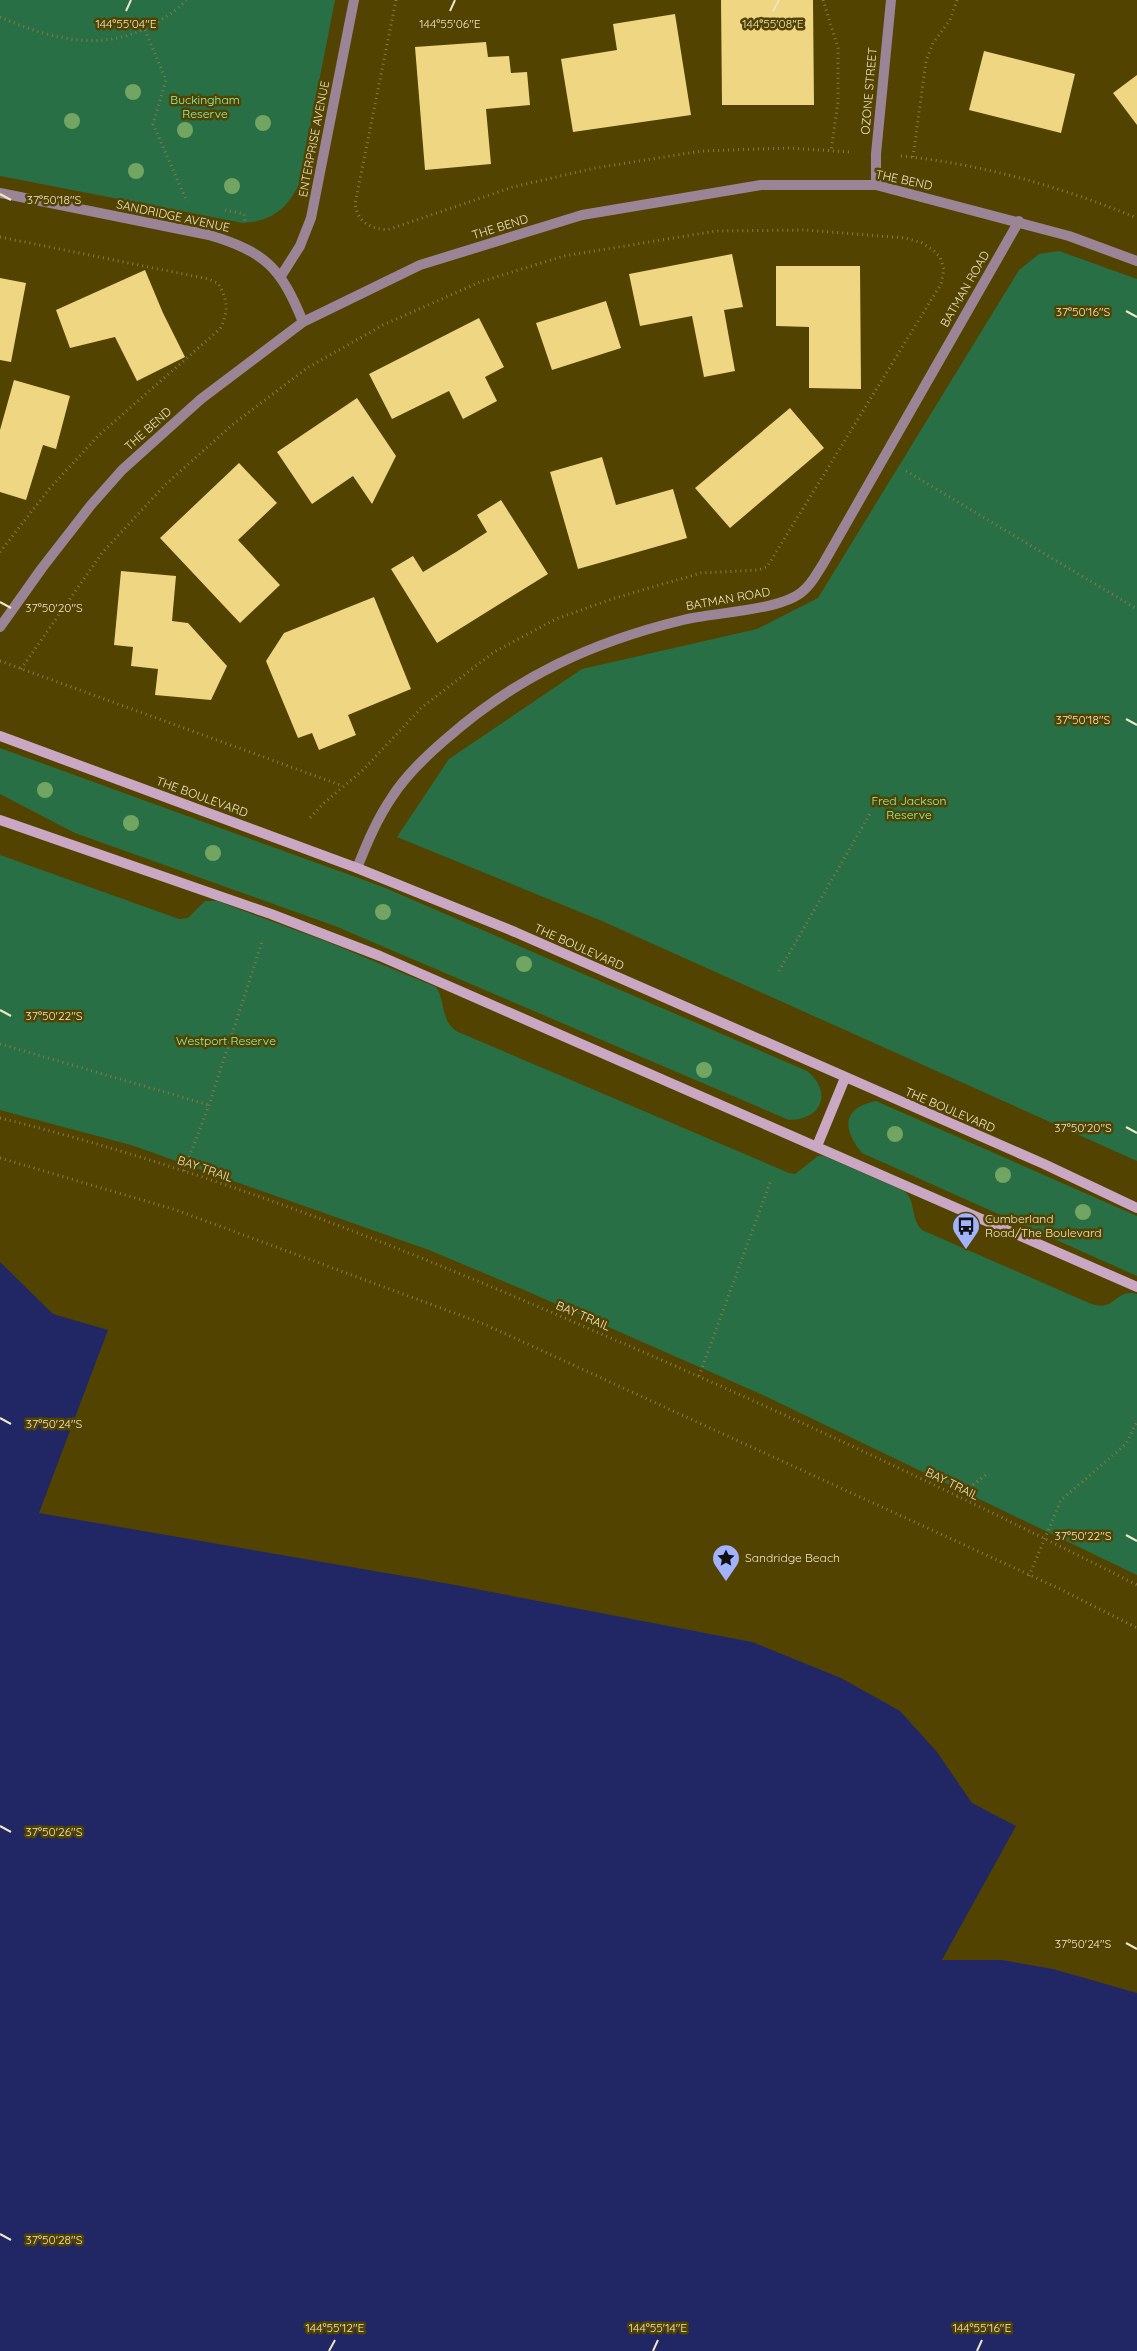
<svg xmlns="http://www.w3.org/2000/svg" width="1137" height="2351" font-family="Quicksand,sans-serif">
<rect width="100%" height="100%" fill="#534300"/>
<path fill="#296f45" d="M0 0H335L299 184C287 209 272 221 243 223L0 176Z
M1059 251 1137 279V1161L602 921 397 837 449 759 582 669 757 629 818 598 1019 270 1039 254Z
M0 748 383 887 807 1071C833 1092 822 1120 789 1120L335 926 75 833 0 794Z
M0 855 179 919 188 918 205 901H217L330 943 436 987C446 1002 440 1019 456 1031L789 1173 795 1174 818 1156H824L904 1191C916 1200 910 1218 922 1230L1089 1303C1116 1314 1114 1288 1137 1294V1575L763 1395 522 1289 429 1250 131 1145 0 1110Z
M876 1101 1137 1216V1276L862 1153C842 1129 842 1108 876 1101Z"/>
<path fill="#212765" d="M0 1262 53 1314 108 1330 39 1513 450 1584 752 1642 841 1678 900 1711 937 1752 972 1803 1016 1826 942 1960H1002L1053 1969 1137 1993V2351H0Z"/>
<path fill="#eed682" d="M721 0H813L814 105H722Z
M675 14 691 115 573 132 561 59 617 50 613 24Z
M486 42 488 57 509 56 511 73 527 72 530 105 486 109 491 164 425 170 415 47Z
M984 51 1075 74 1061 133 969 110Z
M1137 75V125L1113 93Z
M732 254 743 307 724 310 735 371 704 377 692 316 640 326 629 274Z
M776 266H860L861 389 809 388V327L776 326Z
M145 270 163 313 185 357 137 381 115 337 70 348 56 310Z
M0 278 26 283 11 362 0 360Z
M606 301 621 348 552 370 536 323Z
M479 318 504 367 485 377 497 401 463 419 449 391 392 419 369 374Z
M14 380 70 396 56 449 43 445 26 500 0 492V430Z
M357 398 396 456 372 504 353 476 312 504 277 452Z
M790 408 824 448 730 528 695 488Z
M602 457 616 505 673 489 687 538 578 569 550 472Z
M239 463 277 503 238 540 280 585 240 623 160 538Z
M501 500 548 574 437 643 391 569 413 556 423 572 456 552 487 532 477 515Z
M121 571 176 576 172 621 188 623 227 666 211 700 155 695 158 669 131 666 133 647 114 645Z
M374 597 411 689 348 715 356 735 319 750 312 733 298 738 266 661 284 633Z"/>
<g fill="none" stroke-linecap="round" stroke-linejoin="round">
<path stroke="#877a43" stroke-width="3" stroke-dasharray="1 4" stroke-linecap="butt" d="M396 0 355 204C358 223 370 228 387 230L513 187 595 168 702 151 789 148 850 152
M823 0 838 48V102L831 151
M0 17C52 40 107 54 159 21 169 15 179 9 186 0
M145 30 166 80 153 124 187 202
M901 156C982 164 1062 187 1137 218
M913 157 926 61 933 43 950 20 957 0
M225 210 244 214 245 221
M0 237 208 279 218 283C228 301 229 311 220 329L99 435 50 488 0 552
M906 471 1137 609
M0 661 343 786
M21 669 102 553 165 485 232 425 307 368 383 325 480 282 564 256 716 231 806 230 905 238 922 243 933 250 940 257 944 269 941 284 767 567 758 570 701 573 615 598 556 619 494 652 421 708 363 770 324 803 308 820
M779 971 871 812
M0 1044 209 1105
M0 1118C206 1169 405 1248 599 1333 781 1411 960 1495 1137 1585
M0 1158 176 1210 484 1324 1058 1588 1137 1628
M184 1171 209 1105 262 942
M699 1376 771 1180
M957 1497 987 1474
M1029 1576 1061 1500 1126 1444 1137 1421"/>
<path stroke="#9b8496" stroke-width="10" d="M876 185V154L891 0
M0 193 209 235C266 252 281 268 303 322
M281 276 300 246 311 218 354 0
M0 627 42 568 91 505 122 470 201 399 303 322 420 265 582 215 761 185H876L1069 236 1137 261
M357 868C367 843 377 819 392 797 406 775 426 756 446 739 516 677 592 642 683 620 714 612 781 611 803 591 812 584 817 573 823 564L1019 221"/>
<path stroke="#caa7c2" stroke-width="10" d="M0 736 357 868 515 932 1044 1164 1137 1208
M0 820 271 914 380 956 1137 1287
M817 1146 845 1078"/>
</g>
<g fill="#72a561">
<circle cx="133" cy="92" r="8"/>
<circle cx="72" cy="121" r="8"/>
<circle cx="263" cy="123" r="8"/>
<circle cx="185" cy="130" r="8"/>
<circle cx="136" cy="171" r="8"/>
<circle cx="232" cy="186" r="8"/>
<circle cx="45" cy="790" r="8"/>
<circle cx="131" cy="823" r="8"/>
<circle cx="213" cy="853" r="8"/>
<circle cx="383" cy="912" r="8"/>
<circle cx="524" cy="964" r="8"/>
<circle cx="704" cy="1070" r="8"/>
<circle cx="895" cy="1134" r="8"/>
<circle cx="1003" cy="1175" r="8"/>
<circle cx="1083" cy="1212" r="8"/>
</g>
<path fill="none" stroke="#eee5c7" stroke-width="2" d="M126 11 131 0M450 11 455 0M773 11 779 0M0 194 11 200M1126 311 1137 317M0 602 11 608M1126 719 1137 725M0 1010 11 1016M1126 1127 1137 1133M0 1418 11 1424M1126 1535 1137 1541M0 1826 11 1832M1126 1943 1137 1949M0 2234 11 2240M329 2351 335 2340M653 2351 658 2340M977 2351 982 2340"/>
<defs>
<g id="bus-pin" transform="scale(1.4375)"><path d="M0 17L-7.5 6A9.5 9.5 0 1 1 7.5 6Z" fill="#a2b2fd" stroke="#534300"/><path d="M-5-6H5V4H4V6H2V4H-2V6H-4V4H-5ZM-3.5-4V0h7V-4ZM-3.5 1.2v1.5H-2V1.2ZM2 1.2v1.5H3.5V1.2Z" fill="#111"/></g>
<g id="sight-pin" transform="scale(1.4375)"><path d="M0 17L-7.5 6A9.5 9.5 0 1 1 7.5 6Z" fill="#a2b2fd" stroke="#534300"/><path d="M0-6L1.8-2.2L6-1.7L2.9 1.2L3.7 5.4L0 3.3L-3.7 5.4L-2.9 1.2L-6-1.7L-1.8-2.2Z" fill="#111"/></g>
</defs>
<g fill-rule="evenodd">
<use href="#bus-pin" x="966" y="1226"/>
<use href="#sight-pin" x="726" y="1558"/>
</g>
<g text-anchor="middle" stroke-width="5" stroke-linejoin="round" paint-order="stroke">
<g font-size="12" fill="#eee5c7" stroke="#534300">
<text transform="translate(869 91) rotate(-85)" y="4">OZONE STREET</text>
<text transform="translate(314 139) rotate(-79)" y="4">ENTERPRISE AVENUE</text>
<text transform="translate(904 180) rotate(12)" y="4">THE BEND</text>
<text transform="translate(173 216) rotate(12)" y="4">SANDRIDGE AVENUE</text>
<text transform="translate(500 227) rotate(-17)" y="4">THE BEND</text>
<text transform="translate(965 289) rotate(-60)" y="4">BATMAN ROAD</text>
<text transform="translate(148 429) rotate(-42)" y="4">THE BEND</text>
<text transform="translate(728 599) rotate(-10)" y="4">BATMAN ROAD</text>
<text transform="translate(202 797) rotate(20)" y="4">THE BOULEVARD</text>
<text transform="translate(579 947) rotate(24)" y="4">THE BOULEVARD</text>
<text transform="translate(950 1110) rotate(23)" y="4">THE BOULEVARD</text>
<text transform="translate(205 1169) rotate(19)" y="4">BAY TRAIL</text>
<text transform="translate(583 1316) rotate(23)" y="4">BAY TRAIL</text>
<text transform="translate(952 1484) rotate(26)" y="4">BAY TRAIL</text>
</g>
<g font-size="12" fill="#8cf6b1" stroke="#534300">
<text x="205" y="104">Buckingham<tspan x="205" dy="14">Reserve</tspan></text>
<text x="909" y="805">Fred Jackson<tspan x="909" dy="14">Reserve</tspan></text>
<text x="226" y="1045">Westport Reserve</text>
</g>
<g font-size="12" fill="#eee5c7" stroke="#534300" text-anchor="start">
<text x="985" y="1223">Cumberland<tspan x="985" dy="14">Road/The Boulevard</tspan></text>
<text x="745" y="1562">Sandridge Beach</text>
</g>
</g>
<g font-size="12" text-anchor="middle" fill="#eee5c7" stroke="#534300" stroke-width="5" stroke-linejoin="round" paint-order="stroke">
<text x="126" y="28">144°55'04"E</text>
<text x="450" y="28">144°55'06"E</text>
<text x="773" y="28">144°55'08"E</text>
<text x="54" y="204">37°50'18"S</text>
<text x="1083" y="316">37°50'16"S</text>
<text x="54" y="612">37°50'20"S</text>
<text x="1083" y="724">37°50'18"S</text>
<text x="54" y="1020">37°50'22"S</text>
<text x="1083" y="1132">37°50'20"S</text>
<text x="54" y="1428">37°50'24"S</text>
<text x="1083" y="1540">37°50'22"S</text>
<text x="54" y="1836">37°50'26"S</text>
<text x="1083" y="1948">37°50'24"S</text>
<text x="54" y="2244">37°50'28"S</text>
<text x="335" y="2332">144°55'12"E</text>
<text x="658" y="2332">144°55'14"E</text>
<text x="982" y="2332">144°55'16"E</text>
</g>
</svg>
